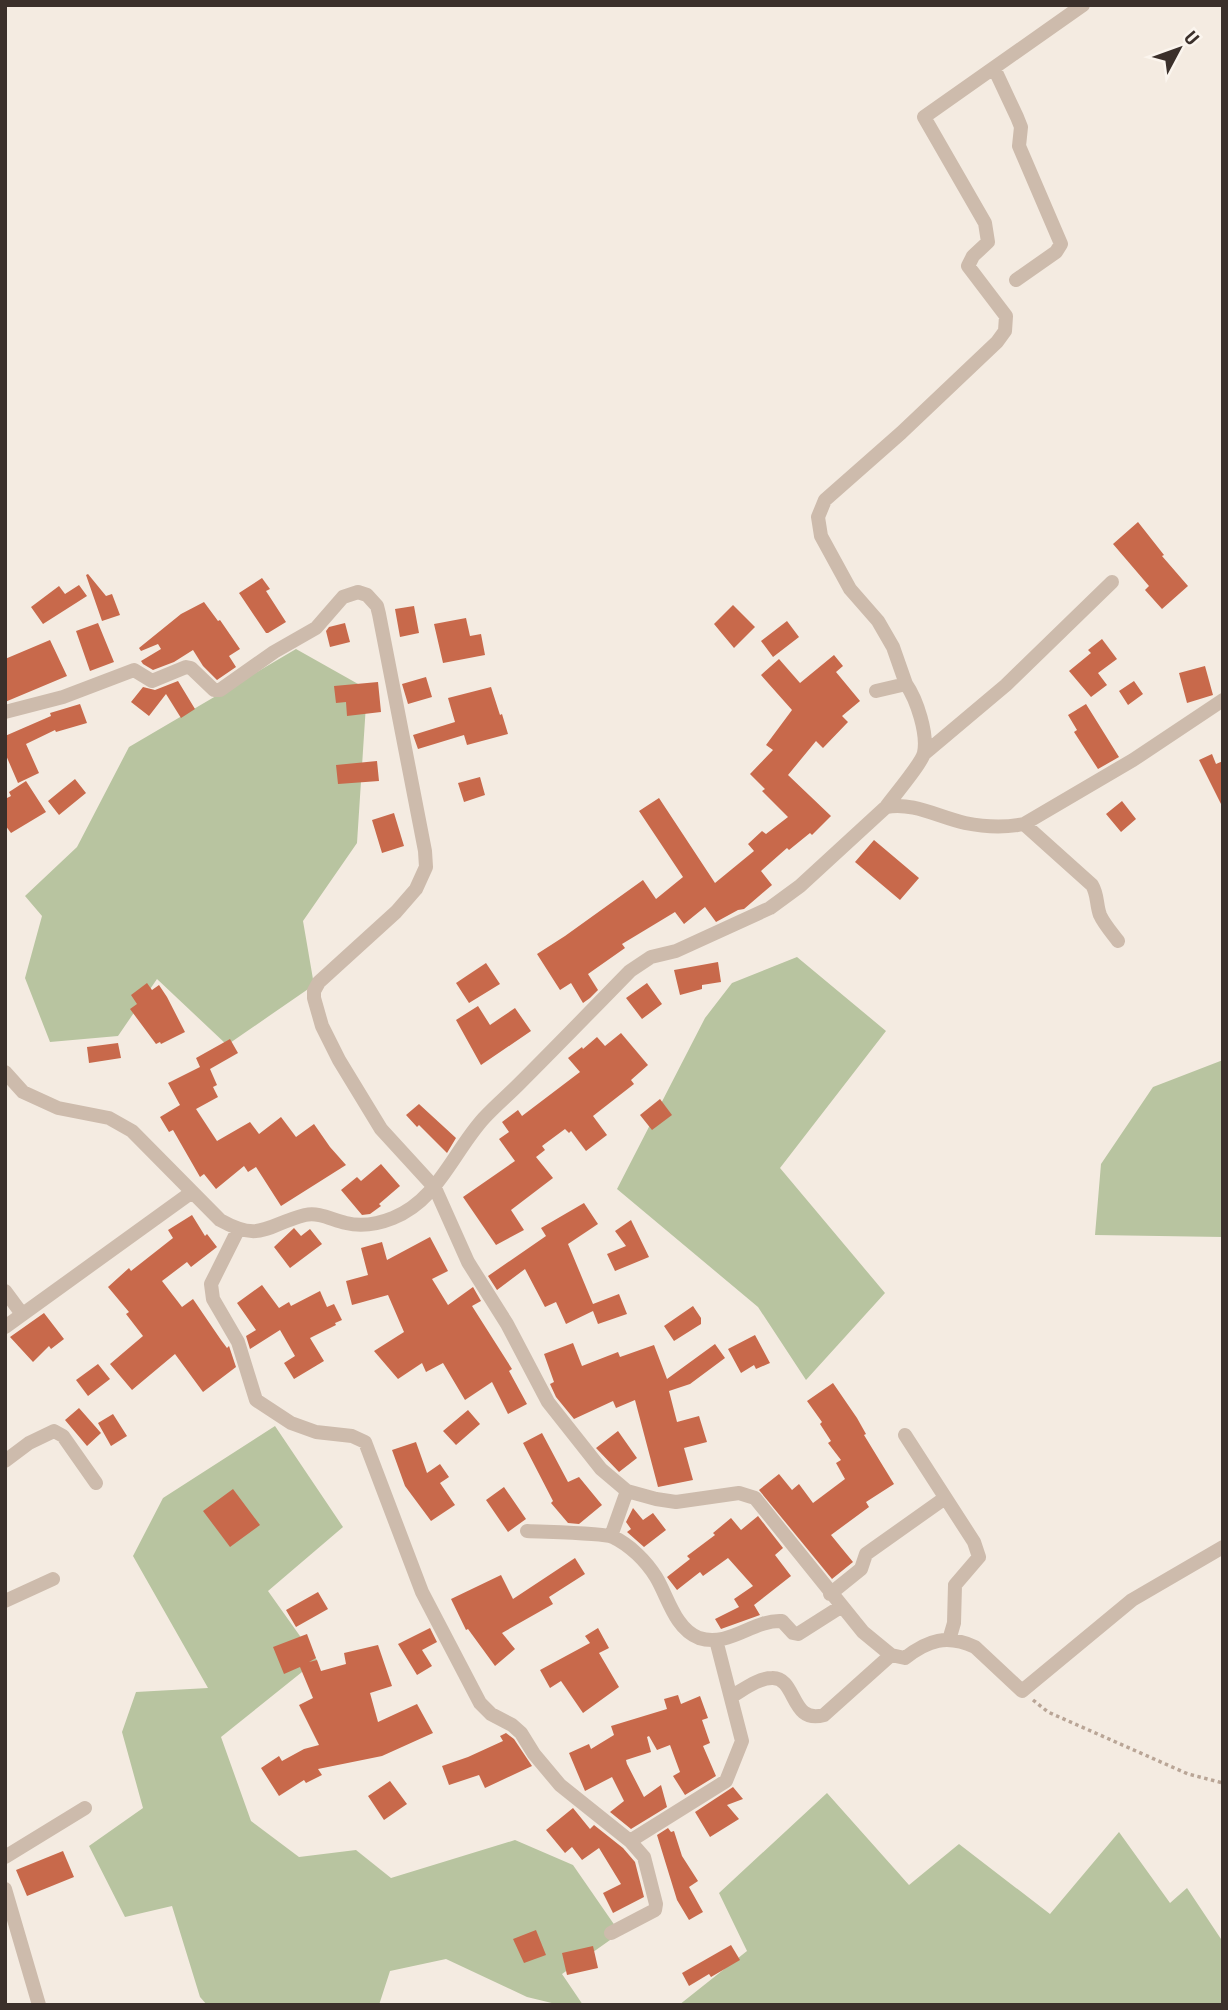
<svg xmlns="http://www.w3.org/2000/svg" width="1228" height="2010" font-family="'Roboto Condensed',sans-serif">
<rect width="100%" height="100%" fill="#f4ebe1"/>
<path fill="#b8c4a0" d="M296 649 367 689 357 843 303 921 314 985 227 1045 157 979 118 1036 50 1042 25 978 42 916 25 896 77 847 129 747Z
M797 957 886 1031 780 1168 885 1293 806 1380 758 1307 617 1189 705 1018 732 983Z
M1223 1060V1237L1095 1235 1101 1164 1153 1087Z
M275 1426 343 1527 268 1591 317 1660 221 1737 251 1821 299 1857 356 1850 391 1878 515 1840 573 1865 620 1933 562 1974 583 2005H560L527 1997 446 1959 390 1971 379 2005H207L200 1997 172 1906 125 1917 89 1846 143 1808 122 1732 136 1692 208 1688 133 1556 163 1498Z
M827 1793 909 1885 959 1844 1050 1914 1119 1832 1170 1903 1187 1888 1223 1942V2005H679L747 1951 719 1893Z"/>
<path fill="#c8694b" d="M1138 522 1164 555 1162 556 1188 586 1162 609 1145 590 1149 586 1113 544Z
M88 574 106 596 112 594 120 615 102 621 86 575Z
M262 578 270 589 266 591 286 622 268 633H266L239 593Z
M79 585 87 596 43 624 31 607 59 586 65 594Z
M204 602 218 621 220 620 240 649 229 656 236 667 217 680 203 666 193 650 174 662 153 670 143 664 141 661 161 649 158 644 141 651 139 648 181 614Z
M733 605 755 627 734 648 714 624Z
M414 606 419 633 400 637 395 609Z
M466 618 470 636 481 634 485 655 443 663 434 624Z
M787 621 799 637 773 657 761 641Z
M98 623 114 662 90 671 76 631Z
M345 623 350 642 330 647 326 631 329 627Z
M1102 639 1117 659 1098 673 1107 685 1091 697 1069 671 1091 653 1088 650Z
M50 640 67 676 5 702V659Z
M834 655 843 666 836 672 860 701 842 716 848 722 823 748 816 741 788 775 831 816 812 835 810 833 789 850 787 848 761 871 772 885 744 909 738 910 716 922 705 907 684 924 675 912 622 944 625 948 588 974 598 990 590 998 583 1003 571 983 560 990 537 954 565 936 643 880 656 899 683 877 639 811 659 798 715 883 754 851 748 844 762 831 766 834 788 817 762 791 765 789 750 774 773 750 766 745 792 710 761 675 779 659 800 683Z
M1205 666 1213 695 1187 703 1179 673Z
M426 677 432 697 408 704 402 684Z
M178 681 195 709 181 718 166 694 149 716 131 702 143 687 155 690Z
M1134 681 1143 694 1128 705 1119 691Z
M378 682 381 712 347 716 346 702 336 703 334 686Z
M491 687 500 715 502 714 508 734 467 745 464 735 418 749 413 735 455 722 448 698Z
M80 704 87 723 56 732 55 730 26 744 39 773 18 783 5 753V736L51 716 50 713Z
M1086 704 1119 757 1098 769 1074 732 1077 730 1068 715Z
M1212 754 1216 764 1223 761V808L1199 760Z
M377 761 379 781 338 784 336 765Z
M480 777 485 795 464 802 458 783Z
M75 779 86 793 59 815 48 801Z
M26 781 46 812 11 833 5 825V799L11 796 9 792Z
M1122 801 1136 819 1121 832 1106 814Z
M394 813 404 846 382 853 372 820Z
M874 840 919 878 900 900 855 862Z
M718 962 721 982 702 985V989L680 995 674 970Z
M486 963 500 984 469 1003 456 983Z
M147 983 152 990 159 985 167 997 185 1032 161 1044 160 1042 156 1044 130 1009 137 1004 131 995Z
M647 983 662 1004 642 1019 626 998Z
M478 1006 490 1025 515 1008 531 1031 481 1065 456 1020Z
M621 1033 648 1065 631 1080 634 1084 593 1116 607 1135 586 1151 571 1131 569 1133 565 1129 542 1146 545 1150 536 1157 553 1178 511 1210 524 1230 496 1245 463 1197 515 1161 499 1139 509 1132 502 1122 518 1110 522 1116 580 1072 568 1058 582 1047 583 1049 597 1037 605 1046Z
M230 1039 238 1053 210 1069 217 1085 213 1087 218 1097 196 1109 217 1141 250 1122 259 1134 281 1117 296 1137 314 1124 330 1147 346 1165 281 1206 256 1167 248 1172 244 1166 216 1189 204 1174 200 1177 173 1130 169 1132 160 1117 180 1105 168 1083 200 1067 196 1058Z
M118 1043 121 1058 89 1063 87 1047Z
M660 1099 672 1115 652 1130 640 1115Z
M419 1104 456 1138 447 1153 419 1125 417 1127 406 1115Z
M381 1164 400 1186 379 1204 381 1206 370 1214 362 1215 341 1190 357 1177 361 1181Z
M584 1203 598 1224 568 1244 593 1304 619 1294 627 1314 598 1324 593 1311 566 1324 556 1302 545 1307 525 1269 497 1290 488 1276 546 1236 541 1228Z
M192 1215 205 1236 207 1234 217 1247 191 1267 187 1262 162 1281 182 1307 193 1299 221 1340 227 1348 229 1346 236 1367 203 1392 175 1354 132 1390 110 1364 143 1336 126 1314 129 1312 108 1287 129 1268 131 1271 173 1238 168 1230Z
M631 1220 649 1257 615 1271 607 1254 626 1246 615 1231Z
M294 1228 301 1236 310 1229 322 1244 290 1268 274 1247Z
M430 1237 448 1271 432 1279 448 1305 473 1287 481 1301 472 1306 512 1369 509 1371 527 1404 508 1414 492 1382 465 1400 443 1363 426 1372 422 1363 398 1379 374 1351 404 1332 388 1295 352 1305 346 1281 368 1275 361 1248 382 1242 387 1260Z
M262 1285 279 1308 289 1302 291 1306 320 1291 327 1307 334 1304 342 1320 335 1323 336 1325 310 1338 324 1361 294 1379 284 1363 295 1356 280 1330 250 1349 246 1336 256 1330 237 1303Z
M693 1306 701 1318V1324L674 1341 664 1326Z
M44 1313 64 1339 51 1349 49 1346 33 1362 10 1337Z
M755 1335 770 1363 756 1369 754 1365 741 1373 728 1349Z
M573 1343 582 1366 618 1352 620 1357 654 1345 667 1379 715 1344 725 1358 690 1384 669 1391 677 1422 699 1416 707 1442 684 1448 693 1480 658 1487 635 1400 616 1408 613 1401 574 1419 556 1397 550 1384 554 1382 544 1354Z
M98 1364 110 1379 88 1396 76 1380Z
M833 1383 857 1418 866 1434 864 1435 894 1484 866 1502 869 1507 831 1535 853 1562 832 1579 759 1490 779 1474 792 1490 799 1484 813 1503 845 1479 836 1463 841 1460 828 1443 831 1441 820 1424 822 1422 807 1401Z
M79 1408 101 1433 87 1446 65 1420Z
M468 1410 480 1424 456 1445 443 1431Z
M113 1414 127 1436 111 1446 98 1423Z
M618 1431 637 1458 619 1472 596 1448Z
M542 1433 568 1482 579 1477 602 1505 579 1524 568 1523 551 1503 553 1501 523 1443Z
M416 1442 427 1473 440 1464 449 1477 440 1483 455 1505 431 1521 405 1486 392 1450Z
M504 1487 526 1519 508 1532 486 1500Z
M233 1489 260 1525 230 1547 203 1511Z
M633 1508 643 1520 653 1513 666 1530 644 1547 627 1532 631 1529 626 1522Z
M758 1516 783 1548 775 1555 791 1576 754 1605 760 1615 721 1629 715 1619 739 1607 734 1599 753 1586 728 1558 703 1576 700 1572 677 1590 667 1577 690 1559 687 1556 715 1535 713 1533 731 1518 741 1530Z
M575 1558 585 1574 549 1597 553 1604 502 1633 515 1649 495 1666 468 1629 466 1630 451 1599 501 1575 513 1599Z
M318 1592 328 1609 296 1627 286 1610Z
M430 1628 437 1642 422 1650 432 1666 417 1675 398 1644Z
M598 1628 609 1648 599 1653 619 1687 583 1713 561 1681 550 1688 540 1670 590 1643 585 1636Z
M307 1634 316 1658 309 1662 317 1660 321 1671 346 1664 344 1653 378 1645 392 1686 370 1693 378 1722 417 1704 433 1733 382 1756 318 1769 322 1775 306 1783 304 1780 279 1796 261 1768 279 1756 282 1761 304 1749 319 1745 299 1705 313 1698 300 1667 284 1674 273 1647Z
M678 1695 681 1704 700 1696 708 1718 702 1720 710 1743 703 1746 716 1776 685 1795 673 1776 680 1772 670 1745 657 1750 649 1736 647 1737 651 1752 626 1760 627 1764 644 1797 661 1785 667 1807 631 1829 610 1812 624 1801 612 1777 585 1791 569 1753 589 1744 591 1749 614 1735 611 1726 667 1709 664 1699Z
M506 1733 514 1739 532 1766 485 1788 479 1775 449 1785 442 1766 468 1757 503 1741 500 1736Z
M390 1781 407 1804 384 1820 368 1796Z
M733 1787 743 1799 727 1805 739 1819 710 1837 695 1812Z
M573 1808 590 1829 594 1825 623 1848 635 1862 644 1897 613 1913 603 1893 621 1884 599 1848 582 1860 572 1847 565 1853 546 1830Z
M668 1828 671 1832 674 1831 682 1856 698 1881 689 1887 703 1912 689 1920 677 1900 657 1835Z
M63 1851 74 1877 27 1896 16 1870Z
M536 1930 546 1955 524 1963 513 1939Z
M731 1945 740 1960 711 1977 709 1974 689 1986 682 1973Z
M593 1946 598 1968 567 1975 562 1953Z"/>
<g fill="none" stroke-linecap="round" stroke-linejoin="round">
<path stroke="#b9a596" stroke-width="3.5" stroke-dasharray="3.5 3.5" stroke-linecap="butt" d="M1033 1700 1048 1712 1188 1774 1223 1783"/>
<path stroke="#cdbbac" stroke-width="14" d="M994 68 1017 117 1021 127 1019 146 1061 244 1056 252 1016 280
M906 684 893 647 878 621 850 589 821 536 818 517 825 500 901 433 997 342 1005 331 1006 316 968 266 973 256 988 242 985 223 924 117 1083 5
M876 691 906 684C917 700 928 734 924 753 922 763 893 797 886 807
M5 712 63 697 134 670 152 681 186 667 191 668 214 690H220L274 652 316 628 343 597 358 592 367 595 377 606 379 614 425 851 426 867 416 889 396 912 319 982 314 991V998L322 1026 339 1060 381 1129 435 1188 468 1262 507 1324 548 1402 601 1469 627 1491 656 1499 676 1502 739 1493 755 1498 863 1632 891 1655 905 1658C928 1640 947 1634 975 1647L1022 1691 1132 1600 1223 1547
M924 754 1006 685 1112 582
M1024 824 1092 885C1098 895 1096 904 1100 915 1104 924 1112 933 1118 941
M5 1072 23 1092 58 1108 109 1118 132 1131 220 1220C261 1243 266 1225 305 1215 320 1212 332 1220 346 1223 362 1227 378 1224 393 1218 438 1200 453 1152 484 1118 495 1106 507 1096 518 1085 556 1047 593 1009 630 971L651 957 676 951 770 908 800 886 886 807C914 802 938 817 965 823 985 827 1004 828 1024 824L1133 760 1223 700
M238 1230 211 1284 213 1299 238 1342 256 1400 291 1423 316 1432 352 1436 365 1442 422 1592 480 1703 491 1714 512 1725 521 1733 534 1754 560 1785 630 1841 644 1857 656 1904 655 1910 611 1933
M5 1291 22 1314
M5 1327 192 1192
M905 1435 974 1542 979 1557 955 1585 954 1623 949 1640
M5 1461 29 1443 54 1431 63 1436 96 1483
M527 1531C542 1532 604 1533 613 1537 630 1545 646 1561 656 1577 668 1597 675 1629 699 1638 729 1648 754 1619 782 1621L793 1633 798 1634 842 1606
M611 1536 627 1491
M830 1594 861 1569 866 1554 945 1498
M5 1601 53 1579
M732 1696C743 1690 758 1678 772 1678 797 1677 790 1725 824 1715L891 1655
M630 1841 726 1781 742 1741 716 1640
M5 1857 85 1808
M5 1889 39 2005"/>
</g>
<rect width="1228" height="2010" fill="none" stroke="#3b302b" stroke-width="14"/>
<g transform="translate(1179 49) rotate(49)" stroke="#fbf5ee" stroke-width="5" paint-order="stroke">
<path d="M0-5L12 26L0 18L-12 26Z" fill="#3b302b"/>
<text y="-10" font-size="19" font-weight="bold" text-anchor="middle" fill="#3b302b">U</text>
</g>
</svg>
